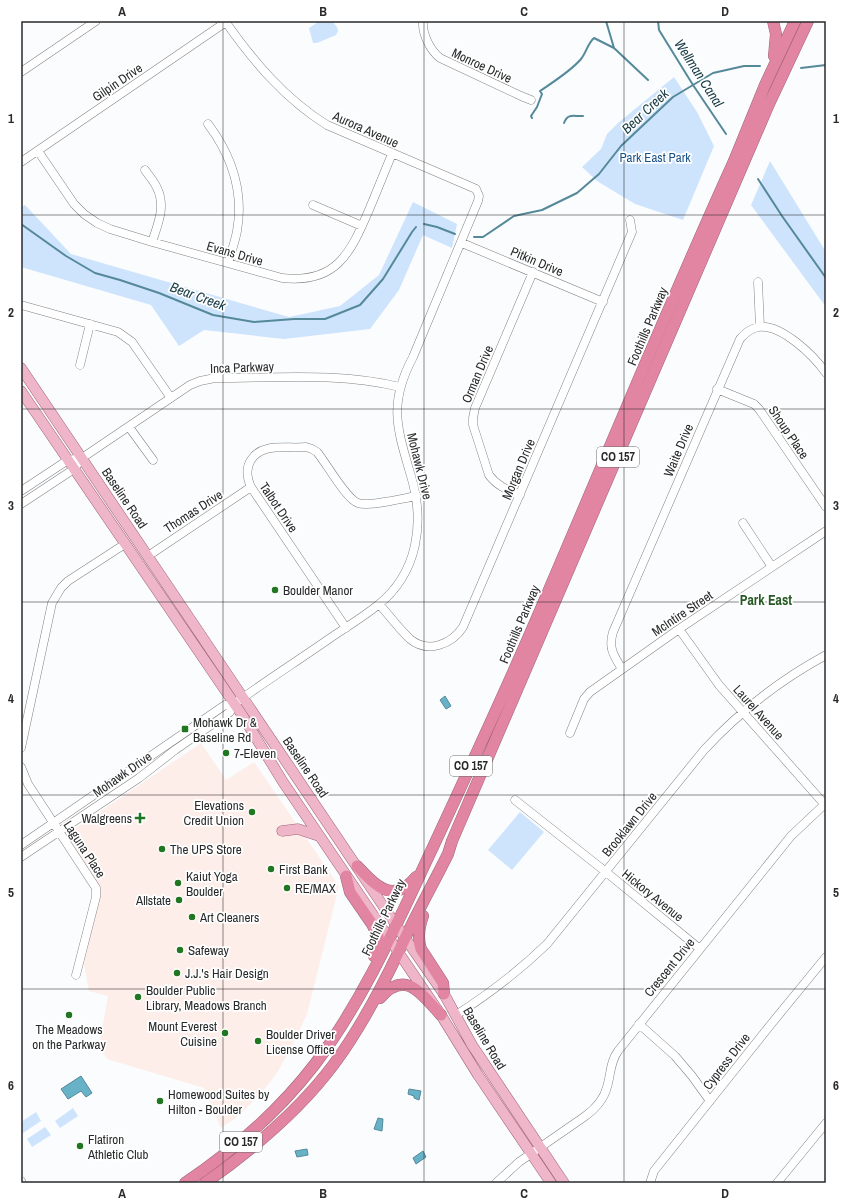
<svg xmlns="http://www.w3.org/2000/svg" width="847" height="1204" font-family="'Archivo Narrow',sans-serif">
<rect width="100%" height="100%" fill="#fafcfe"/>
<path fill="#fdeee9" d="M201 743 226 780 254 762 339 886 307 1014 291 1048 277 1073 259 1096 237 1117 221 1128 204 1088 107 1059 99 1046 108 996 89 991 84 964 101 892 64 836Z"/>
<path fill="#cee4fd" d="M332 21 337 27 338 31 336 35 317 43H313L309 28 318 22Z
M674 77 697 112 714 146 683 220 635 204 597 181 582 167 601 149 607 134 618 123Z
M770 161 826 252V307L751 205Z
M413 202 457 224 452 248 423 235 399 290 370 329 284 339 204 330 179 346 151 305 21 267V207L25 205 71 254 289 317 340 306 379 275Z
M520 812 544 832 512 870 488 850Z
M73 1108 78 1116 60 1128 55 1121Z
M36 1112 41 1121 23 1133 21 1130V1122Z
M45 1127 51 1135 32 1147 27 1139Z"/>
<path fill="#68b2c8" stroke="#558999" d="M445 696 451 706 446 709 440 700Z
M81 1076 92 1093 86 1097 81 1091 68 1099 61 1089Z
M409 1089 421 1091 419 1100 414 1098V1096L408 1094Z
M378 1118 383 1119 382 1131 374 1129Z
M307 1149 308 1155 297 1157 295 1151Z
M423 1151 426 1157 416 1164 413 1158Z"/>
<g fill="none" stroke-linecap="round" stroke-linejoin="round">
<path stroke="#558999" stroke-width="2" d="M606 21 614 48
M658 21 659 30 693 85 726 134
M801 68 826 65
M532 118 531 116 537 107 542 94 540 91C553 82 571 71 581 59 586 53 588 43 594 38L614 48 648 80
M564 123C568 112 575 117 583 116
M758 179 782 216 826 278
M21 224 66 256 95 273 120 280 159 293 213 315 254 322 294 319H325L360 305 383 279 412 232 416 227
M424 224 437 227 455 234
M474 237H483L514 216 542 210 577 193 599 174 621 146 673 97 713 73 744 66H760"/>
<g stroke="#818385" stroke-width="9">
<path id="minor" d="M423 21C422 34 430 50 440 58L521 96 531 100
M21 72 96 21
M208 124C232 156 244 191 237 231 235 242 231 253 228 263
M38 151 74 204 84 214 97 223 110 229 152 242 282 278C336 284 350 254 369 210 377 191 384 173 392 154
M21 162 226 22
M145 170C149 176 154 181 157 188 166 206 158 224 152 242
M313 205 362 226
M462 243 603 302
M758 282 760 327
M21 305 118 332 132 342 171 398
M80 365 90 324
M717 389 754 404 759 409 826 507
M129 427 153 460
M21 491 68 460 82 458
M520 495C508 490 497 486 489 475L473 425V418L475 408 533 272
M21 504 74 469 82 458 190 385 200 381 215 378C276 378 340 372 400 387
M743 523 772 567
M148 556 251 487
M379 604C389 615 399 629 410 639 428 654 452 644 463 627L632 232 630 220
M346 628 251 487C247 478 245 469 251 460 262 442 287 449 306 447L312 449 317 452C327 464 346 499 358 503 369 507 404 498 417 496
M679 629 719 685 826 806
M622 669C614 656 608 648 613 632L740 339C745 333 750 329 758 327 781 323 814 356 826 373
M570 733 584 699 590 692 679 629 826 531
M21 748 52 603 61 588 68 581 125 544
M21 767 28 784 96 888V897L76 975
M515 800 606 872 700 949
M21 845 225 705 231 706
M21 857 139 778 175 750 230 712 231 706C262 684 294 663 326 641 343 629 362 618 378 605 418 573 425 523 411 476 397 428 388 404 413 357L478 201 479 196 476 189 327 125C285 99 253 61 225 21
M456 1015C489 994 519 971 547 944L704 750C740 711 780 680 826 655
M639 1024 675 1056 692 1076 710 1101
M21 1181 22 1183
M496 1183 519 1162 584 1117C594 1110 604 1099 607 1087 611 1074 610 1062 618 1051L791 836 826 803
M650 1183 654 1171 772 1023 826 957
M777 1183 826 1123"/>
</g>
<g stroke="#a16579" stroke-width="11">
<path id="major" d="M21 368 396 925 444 994 472 1045 564 1183
M21 391 242 715 283 782 441 1015 478 1075 551 1183
M282 831 298 829 319 836"/>
</g>
<g stroke="#a16579" stroke-width="12">
<path id="highway" d="M773 21 776 34 774 56
M357 866C376 886 393 905 416 877
M346 876 350 892 372 924 378 936 379 947 374 956
M423 916C419 927 417 937 421 949L443 983 444 994
M380 998C406 968 422 995 441 1015
M185 1183C234 1150 279 1111 315 1064 365 998 398 921 433 847 467 774 501 701 533 627 600 472 664 315 734 161L765 85 795 21
M205 1183C252 1150 299 1111 334 1064 360 1029 380 991 399 951 414 918 432 886 448 854L452 841 769 104 808 21"/>
</g>
<use href="#minor" stroke="#fff" stroke-width="8"/>
<use href="#major" stroke="#eeb6c8" stroke-width="10"/>
<use href="#highway" stroke="#e285a3" stroke-width="11"/>
</g>
<path fill="none" stroke="#292a2b" stroke-width="1" stroke-opacity="0.55" d="M223 21V1183M424 21V1183M624 21V1183M21 215H826M21 409H826M21 602H826M21 795H826M21 989H826"/>
<g fill="#217622" stroke="#fff" stroke-width="1.5">
<circle cx="275" cy="590" r="4"/>
<rect x="181" y="725" width="8" height="8" rx="2"/>
<circle cx="226" cy="753" r="4"/>
<circle cx="252" cy="812" r="4"/>
<path d="M138 812h4v4h4v4h-4v4h-4v-4h-4v-4h4z"/>
<circle cx="162" cy="849" r="4"/>
<circle cx="271" cy="869" r="4"/>
<circle cx="178" cy="883" r="4"/>
<circle cx="287" cy="888" r="4"/>
<circle cx="179" cy="900" r="4"/>
<circle cx="192" cy="917" r="4"/>
<circle cx="180" cy="950" r="4"/>
<circle cx="177" cy="973" r="4"/>
<circle cx="138" cy="997" r="4"/>
<circle cx="69" cy="1015" r="4"/>
<circle cx="225" cy="1033" r="4"/>
<circle cx="258" cy="1041" r="4"/>
<circle cx="160" cy="1101" r="4"/>
<circle cx="80" cy="1146" r="4"/>
</g>
<g text-anchor="middle" stroke-width="3.5" stroke-linejoin="round" paint-order="stroke">
<g fill="#fff" stroke="#696a6b" stroke-width="1">
<rect x="597" y="447" width="42" height="20" rx="3"/>
<rect x="450" y="756" width="42" height="20" rx="3"/>
<rect x="220" y="1132" width="42" height="20" rx="3"/>
</g>
<g font-size="12" font-weight="bold" fill="#292a2b">
<text x="618" y="461">CO 157</text>
<text x="471" y="770">CO 157</text>
<text x="241" y="1146">CO 157</text>
</g>
<g font-size="13" fill="#292a2b" stroke="#fff">
<text transform="translate(482 65) rotate(25)" y="5">Monroe Drive</text>
<text transform="translate(117 82) rotate(-34)" y="5">Gilpin Drive</text>
<text transform="translate(366 129) rotate(24)" y="5">Aurora Avenue</text>
<text transform="translate(235 253) rotate(16)" y="5">Evans Drive</text>
<text transform="translate(537 261) rotate(23)" y="5">Pitkin Drive</text>
<text transform="translate(647 326) rotate(-67)" y="5">Foothills Parkway</text>
<text transform="translate(242 367) rotate(-2)" y="5">Inca Parkway</text>
<text transform="translate(477 374) rotate(-67)" y="5">Orman Drive</text>
<text transform="translate(789 432) rotate(56)" y="5">Shoup Place</text>
<text transform="translate(678 450) rotate(-67)" y="5">Waite Drive</text>
<text transform="translate(420 466) rotate(76)" y="5">Mohawk Drive</text>
<text transform="translate(518 469) rotate(-67)" y="5">Morgan Drive</text>
<text transform="translate(125 498) rotate(56)" y="5">Baseline Road</text>
<text transform="translate(279 507) rotate(56)" y="5">Talbot Drive</text>
<text transform="translate(193 511) rotate(-33)" y="5">Thomas Drive</text>
<text transform="translate(682 613) rotate(-34)" y="5">McIntire Street</text>
<text transform="translate(519 624) rotate(-67)" y="5">Foothills Parkway</text>
<text transform="translate(759 712) rotate(48)" y="5">Laurel Avenue</text>
<text transform="translate(306 767) rotate(56)" y="5">Baseline Road</text>
<text transform="translate(122 774) rotate(-35)" y="5">Mohawk Drive</text>
<text transform="translate(629 824) rotate(-51)" y="5">Brooklawn Drive</text>
<text transform="translate(85 849) rotate(57)" y="5">Laguna Place</text>
<text transform="translate(653 895) rotate(39)" y="5">Hickory Avenue</text>
<text transform="translate(383 917) rotate(-64)" y="5">Foothills Parkway</text>
<text transform="translate(669 967) rotate(-51)" y="5">Crescent Drive</text>
<text transform="translate(485 1038) rotate(59)" y="5">Baseline Road</text>
<text transform="translate(726 1061) rotate(-52)" y="5">Cypress Drive</text>
</g>
<g font-size="13" fill="#18518a" stroke="#fff">
<text x="655" y="162">Park East Park</text>
</g>
<g font-size="13" fill="#292a2b" stroke="#fff" text-anchor="start">
<text x="283" y="595">Boulder Manor</text>
<text x="193" y="727">Mohawk Dr &amp;<tspan x="193" dy="15">Baseline Rd</tspan></text>
<text x="234" y="758">7-Eleven</text>
<text x="244" y="810" text-anchor="end">Elevations<tspan x="244" dy="15">Credit Union</tspan></text>
<text x="132" y="823" text-anchor="end">Walgreens</text>
<text x="170" y="854">The UPS Store</text>
<text x="279" y="874">First Bank</text>
<text x="186" y="881">Kaiut Yoga<tspan x="186" dy="15">Boulder</tspan></text>
<text x="295" y="893">RE/MAX</text>
<text x="171" y="905" text-anchor="end">Allstate</text>
<text x="200" y="922">Art Cleaners</text>
<text x="188" y="955">Safeway</text>
<text x="185" y="978">J.J.'s Hair Design</text>
<text x="146" y="995">Boulder Public<tspan x="146" dy="15">Library, Meadows Branch</tspan></text>
<text x="217" y="1031" text-anchor="end">Mount Everest<tspan x="217" dy="15">Cuisine</tspan></text>
<text x="69" y="1034" text-anchor="middle">The Meadows<tspan x="69" dy="15">on the Parkway</tspan></text>
<text x="266" y="1039">Boulder Driver<tspan x="266" dy="15">License Office</tspan></text>
<text x="168" y="1099">Homewood Suites by<tspan x="168" dy="15">Hilton - Boulder</tspan></text>
<text x="88" y="1144">Flatiron<tspan x="88" dy="15">Athletic Club</tspan></text>
</g>
<g font-size="14" font-style="italic" fill="#193c46" stroke="#fff">
<text transform="translate(699 73) rotate(57)" y="5">Wellman Canal</text>
<text transform="translate(645 111) rotate(-43)" y="5">Bear Creek</text>
<text transform="translate(198 296) rotate(20)" y="5">Bear Creek</text>
</g>
<g font-size="14" font-weight="bold" fill="#275b26" stroke="#fff">
<text x="766" y="605">Park East</text>
</g>
</g>
<rect width="847" height="1204" fill="none" stroke="#ffffff" stroke-width="44"/>
<rect x="22" y="22" width="803" height="1160" fill="none" stroke="#292a2b" stroke-width="1.5"/>
<g font-size="13" text-anchor="middle" font-weight="bold" fill="#292a2b">
<text x="122" y="16">A</text>
<text x="323" y="16">B</text>
<text x="524" y="16">C</text>
<text x="725" y="16">D</text>
<text x="11" y="123">1</text>
<text x="836" y="123">1</text>
<text x="11" y="317">2</text>
<text x="836" y="317">2</text>
<text x="11" y="510">3</text>
<text x="836" y="510">3</text>
<text x="11" y="703">4</text>
<text x="836" y="703">4</text>
<text x="11" y="897">5</text>
<text x="836" y="897">5</text>
<text x="11" y="1090">6</text>
<text x="836" y="1090">6</text>
<text x="122" y="1198">A</text>
<text x="323" y="1198">B</text>
<text x="524" y="1198">C</text>
<text x="725" y="1198">D</text>
</g>
</svg>
